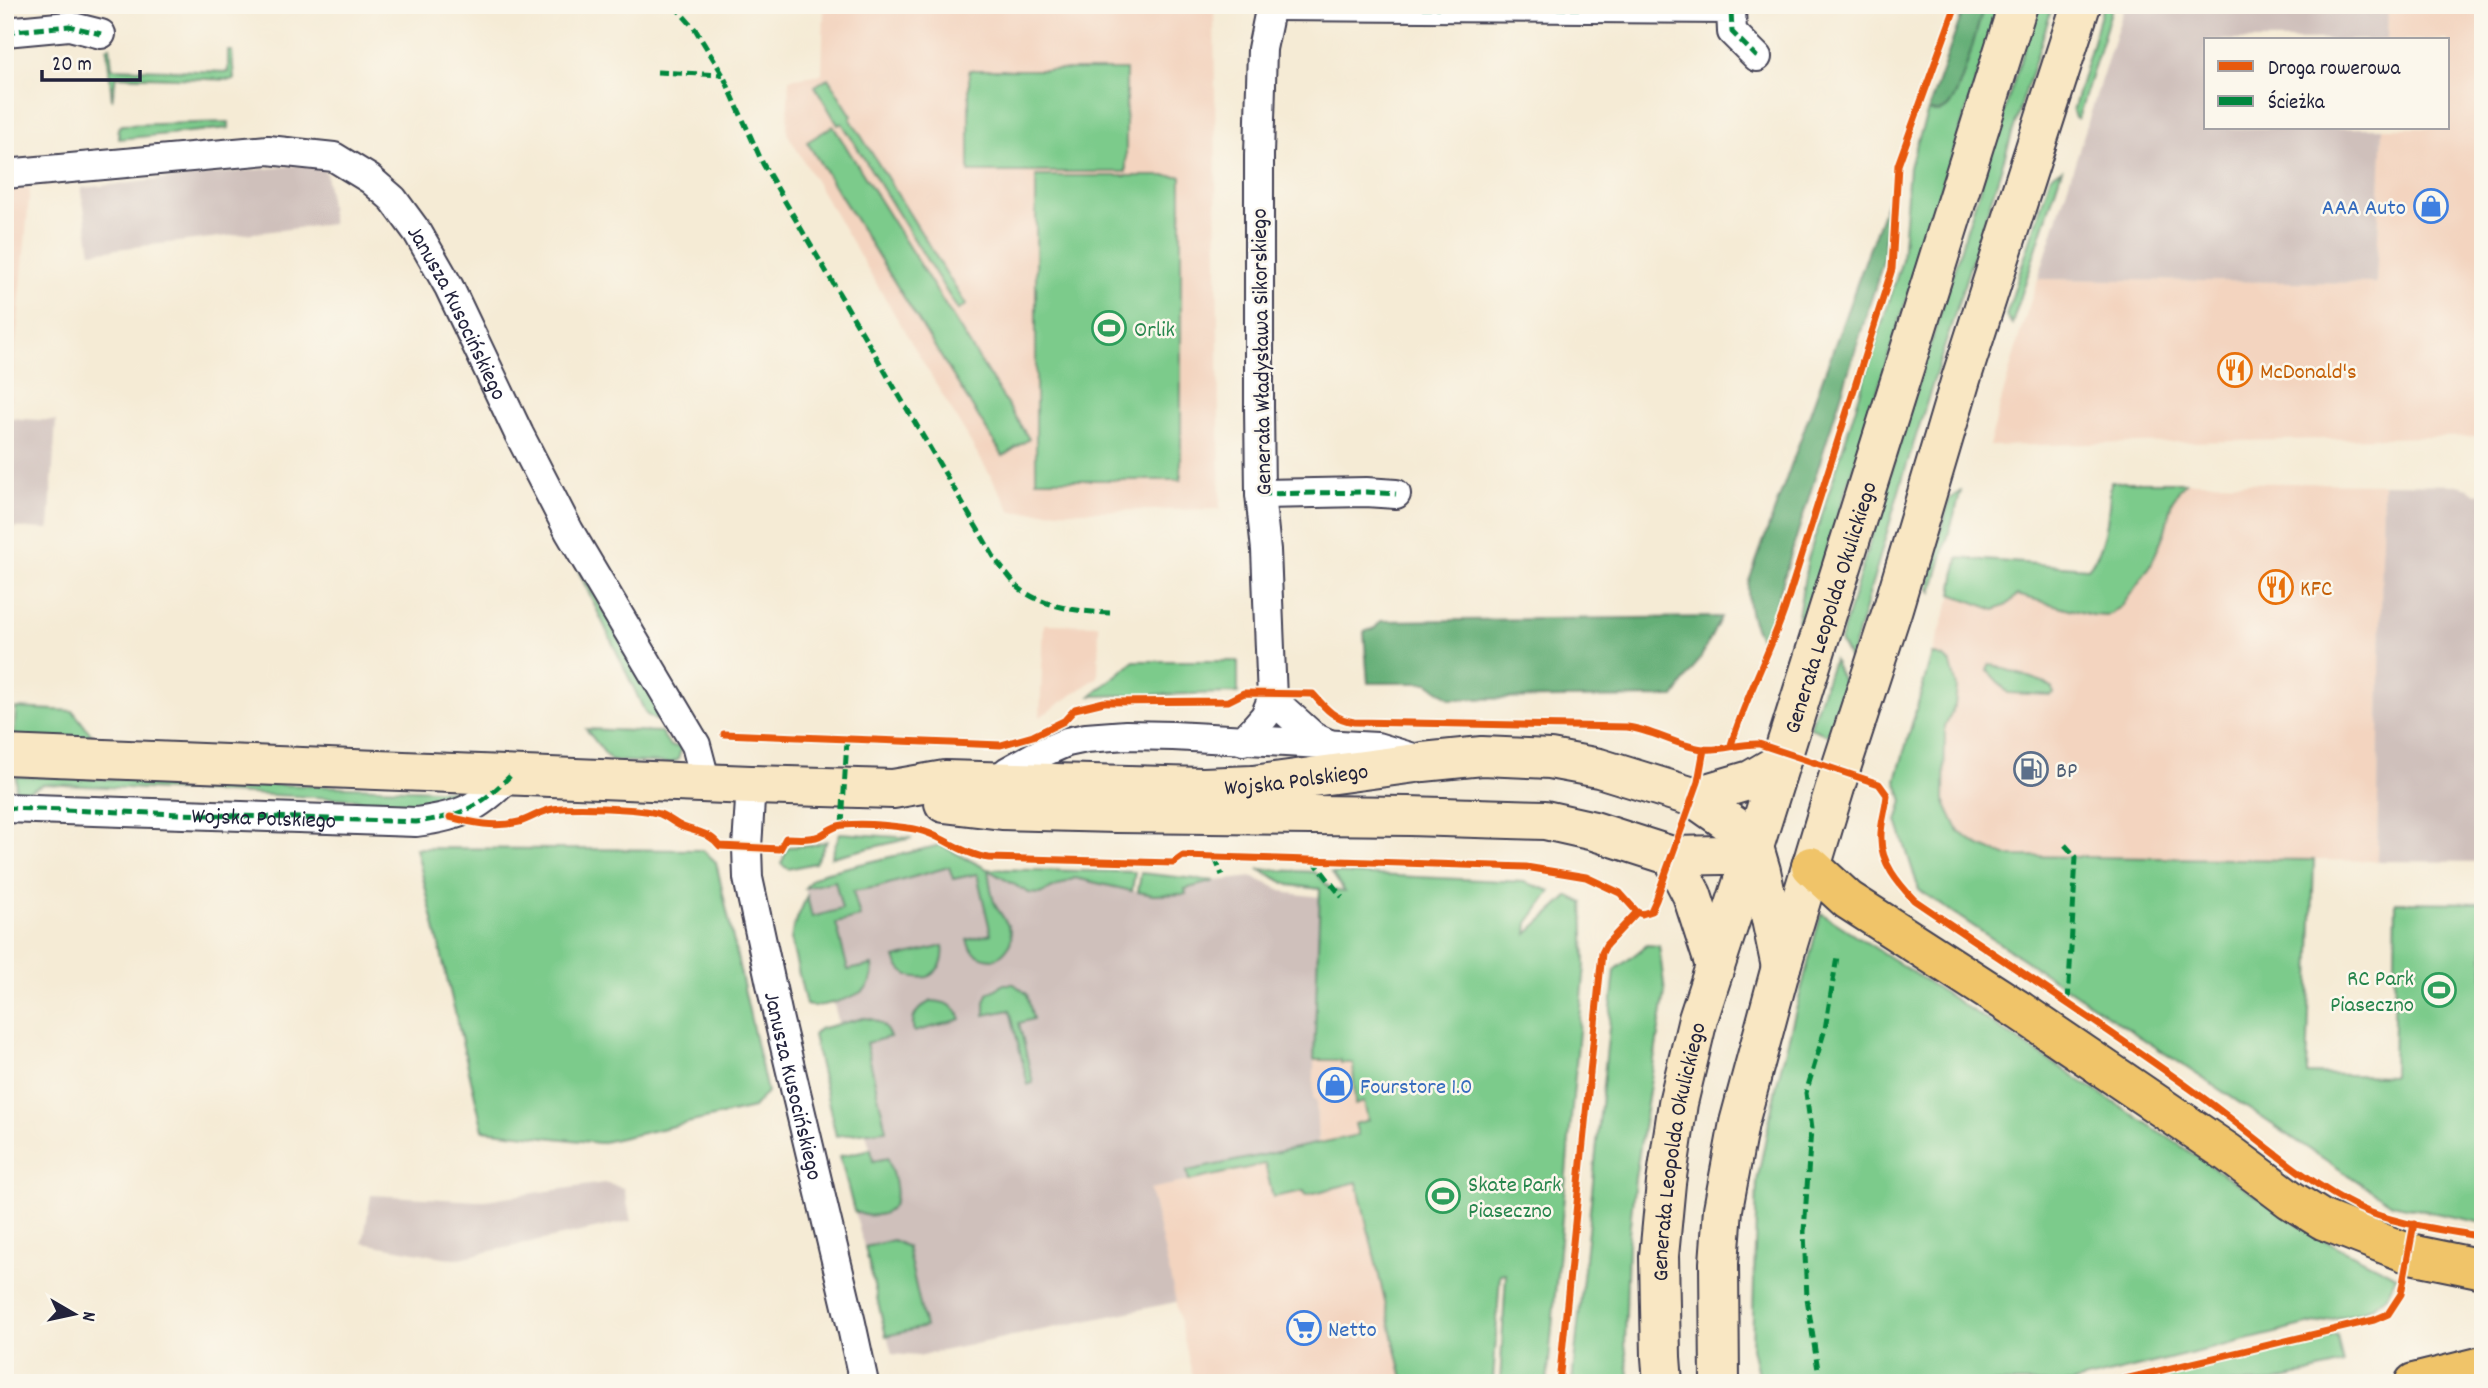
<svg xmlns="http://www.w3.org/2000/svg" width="2488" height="1388" font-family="Dekko,sans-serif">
<rect width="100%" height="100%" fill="#fbf7ec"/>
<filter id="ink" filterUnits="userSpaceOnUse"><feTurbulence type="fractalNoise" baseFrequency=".0143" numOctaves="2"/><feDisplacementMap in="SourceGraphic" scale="14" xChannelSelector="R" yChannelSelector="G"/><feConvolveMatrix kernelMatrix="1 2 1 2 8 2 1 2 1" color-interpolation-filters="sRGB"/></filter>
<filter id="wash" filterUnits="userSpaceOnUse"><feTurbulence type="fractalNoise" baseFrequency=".00686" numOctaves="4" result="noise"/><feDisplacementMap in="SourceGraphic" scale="28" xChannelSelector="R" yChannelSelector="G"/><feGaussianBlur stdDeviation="1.57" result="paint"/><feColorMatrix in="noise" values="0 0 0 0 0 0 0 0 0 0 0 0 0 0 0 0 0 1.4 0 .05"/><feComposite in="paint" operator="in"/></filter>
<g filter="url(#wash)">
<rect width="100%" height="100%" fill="#f5ebd5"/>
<path fill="#f3d4bf" d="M748 5H1214L1220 509 1012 512 787 133 789 79 822 74 824 10 752 8Z
M2388 5H2483V436L1989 446 2020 333 2038 279 2376 283 2383 128H2448V40H2387Z
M30 188 9 418 5 463V190Z
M2185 482 2383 484 2377 861 1908 854 1897 821 1903 801 1896 780 1932 654 1952 594 1995 610 2017 595 2092 615 2107 616 2151 565 2165 531 2172 501Z
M1044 624 1099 625 1098 677 1040 717Z
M1314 1060H1341L1353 1063 1352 1083H1355V1104L1364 1102 1369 1120 1358 1135 1318 1145 1316 1101 1313 1100Z
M1266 1164 1305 1191 1306 1195 1358 1182 1404 1383H1194L1150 1189Z"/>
<path fill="#cfc0bb" d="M2125 5H2388L2387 40H2206V128H2383L2376 283 2038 279Z
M311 164 326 172 332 224 91 252 81 188Z
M9 418 56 421 49 529 5 527V463Z
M2383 484 2461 485 2476 494 2483 492V862L2377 861Z
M967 857 1029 893 1040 894 1075 878 1153 895 1185 894V889L1215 881 1253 877 1288 893 1320 897 1313 1100H1316L1318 1145 1188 1171 1189 1181 1150 1189 1176 1302 918 1356 892 1354 840 1156 870 1149 805 888Z
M604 1183 624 1188 631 1221 455 1259 363 1243 371 1195 478 1201Z"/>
<path fill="#7ccb8b" stroke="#4f7663" stroke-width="2" d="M1984 5H2000L1803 625 1797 621 1808 559 1902 260 1909 167 1928 111C1936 112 1943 113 1949 106 1962 90 1977 28 1984 5Z
M2038 5H2053L1903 477 1850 660 1840 641 1912 402Z
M2108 5H2113L2078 119 2075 118 2073 111 2103 7Z
M110 46 112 68 228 72V51H232L234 80 116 76 112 100 107 48Z
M969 70H1126V172H969Z
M828 78 852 116 850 118 966 305 958 310 842 123 838 125 815 86Z
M229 122V128L119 139 118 128 122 125Z
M833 126 1029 439 1003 456 807 142Z
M2062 169 2012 324 2006 316 2051 175Z
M1036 176H1181V480H1036Z
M2111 482H2185L2172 501 2165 531 2151 565 2122 606 2107 616 2092 615 2017 595 2007 605 1995 610 1952 594 1958 558 2088 568C2109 545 2108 511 2111 482Z
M1961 491 1932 592 1930 589V576L1949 499Z
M570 553 668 720H655L646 714Z
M1932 654 1944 658 1951 664 1957 687 1955 705 1945 727 1944 800 1959 832 1980 846 2006 856 2314 860 2307 1074 2393 1076 2396 902 2483 903V1223L2392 1204 1919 890 1897 821 1903 801 1896 780Z
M1833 660 1844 683 1828 735 1810 728Z
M1134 661H1238V693L1091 696Z
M1990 664 2043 682 2052 688 2053 693 2050 695 2008 693 1987 670Z
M16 708 73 711 97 742 14 739Z
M586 729 661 732 670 746 682 747 678 760 671 763 611 761Z
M16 776 467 791C451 812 412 813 387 810 377 809 365 802 355 799L43 784 18 796H15Z
M840 833 912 838 831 857Z
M827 841 815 863 788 869 781 864 788 847 814 845Z
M940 845 987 869 1135 872 1132 891 1075 878 1040 894 1029 893 988 870C990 880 991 900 997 908 1010 928 1022 941 995 959 981 959 971 954 967 940L991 934 977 874 953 879 949 867 878 887 853 891 860 917 836 923 848 970 872 965C873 973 873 979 868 986 860 997 819 1009 806 1005L791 940 793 928 807 896 812 917 842 909 835 881 805 888 812 879 823 873Z
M416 848 703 850 716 862 767 1092 753 1108 599 1143 483 1130Z
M1258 869 1315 872 1332 890 1345 892 1332 873 1524 882 1551 891 1528 923 1527 934 1569 896 1583 903 1585 965 1547 1383H1500L1506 1273 1500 1274 1493 1383H1404L1357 1182 1306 1195 1304 1191 1273 1197 1265 1164 1189 1181 1187 1171 1358 1135 1355 1124 1368 1120 1364 1102 1355 1105 1353 1063H1341V1060H1314L1320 889 1289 885Z
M1141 873 1215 881 1185 889 1186 894 1153 895 1138 892Z
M1821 913 2163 1134 2316 1236 2396 1276C2387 1298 2382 1302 2361 1312L2071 1383H1760L1752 1348 1757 1181 1777 1083Z
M1647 945 1659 946 1665 992 1635 1178 1628 1244 1625 1344 1630 1383H1572L1615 970Z
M943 946C945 960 941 969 928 977 912 979 900 975 895 958Z
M1004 984H1014L1027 994 1033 1019 1019 1023 1033 1083 1028 1085 1010 1010 985 1015V1002L988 994Z
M932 1001C946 1002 956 1005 961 1019L914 1032C910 1017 918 1007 932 1001Z
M864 1018C878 1019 884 1024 890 1037L866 1043 886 1130 836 1136 813 1035 819 1029Z
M871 1149 873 1161 888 1158C892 1175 906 1206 882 1214 871 1217 864 1216 854 1211L840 1156Z
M893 1240 907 1247 925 1327 886 1336 865 1247Z
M2337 1335 2343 1364 2268 1383H2141Z"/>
<path fill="#65af77" stroke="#446859" stroke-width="2" d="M1965 5H1984C1977 28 1962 90 1949 106 1943 113 1936 112 1928 111Z
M1888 198 1883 262 1791 554 1764 646C1752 624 1747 610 1748 584Z
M1721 617 1701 657 1674 697 1451 699 1428 683H1368L1364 632 1375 628 1381 621Z"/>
</g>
<g filter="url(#ink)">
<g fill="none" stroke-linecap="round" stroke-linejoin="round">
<g stroke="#424052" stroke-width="32">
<g id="street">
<path d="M1271 6 1731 9 1732 32 1757 57"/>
<path d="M5 32 69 26 101 34"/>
<path id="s1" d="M5 174 268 150 334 157 370 179 393 199 418 233 449 287 519 434 569 531 696 745 706 783"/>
<path d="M1260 494 1366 492 1396 494"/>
<path d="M1272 699 1314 737 1329 744"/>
<path d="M1243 741 1265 716 1272 699 1266 550 1260 494 1259 407V155L1262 49 1271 5"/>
<path d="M995 782 1008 771 1035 756 1067 742 1086 738 1126 735 1173 736 1377 747 1417 759"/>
<path id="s2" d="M751 785 747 847 748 878 779 1021 851 1323 864 1383"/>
<path id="s3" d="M5 808 416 822C462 816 477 809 510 776"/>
</g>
</g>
<g stroke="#424052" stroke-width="42">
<g id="secondary">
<path id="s4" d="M5 755 751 785 893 789 945 780 1203 787 1253 785 1423 762 1482 756 1550 759 1599 768 1693 797 1740 830 1754 847 1761 871 1781 967"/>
<path d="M1693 797 1751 780 1780 763"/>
<path d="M944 803 1002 810 1116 813 1409 816 1545 820 1594 831 1672 856 1722 855 1754 847"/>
<path d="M1672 856 1692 895 1714 963"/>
<path id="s5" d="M1663 1383 1661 1357 1659 1256 1666 1183 1678 1103 1698 1019 1754 847 2018 5"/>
<path d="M1720 1383 1719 1263 1723 1209 1739 1123 1781 967 1840 771 1893 608 1961 379 2081 5"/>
</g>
</g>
<g stroke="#424052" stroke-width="42">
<path id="primary" d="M1811 866 1848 900 2020 1011 2227 1152 2291 1200 2323 1220 2410 1254 2483 1269
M2414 1383 2483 1366"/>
</g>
<use href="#street" stroke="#fff" stroke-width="28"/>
<use href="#secondary" stroke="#f9e7c3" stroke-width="38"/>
<use href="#primary" stroke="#f0c469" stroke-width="38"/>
<path stroke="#00873e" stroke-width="5" stroke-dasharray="10 5" stroke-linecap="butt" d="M674 5 695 29 723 75 763 164 997 562C1004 570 1011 580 1019 588 1042 607 1081 612 1110 613
M1271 6 1731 9 1732 32 1757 57
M5 32 69 26 101 34
M657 72 723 75
M1260 494 1366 492 1396 494
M5 808 416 822C462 816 477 809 510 776
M842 825 847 740
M2065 845 2076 857 2068 1003
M1215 858 1222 875
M1313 860 1342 897
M1820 1383 1807 1298 1804 1232 1811 1129 1806 1093 1825 1029 1837 957"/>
<g stroke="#fbf7ec" stroke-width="11">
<path id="cycleway" d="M724 734 1001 745 1033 736 1064 721 1075 709 1104 702 1228 701 1244 693 1313 694C1326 709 1334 719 1354 722L1627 727C1653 730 1677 746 1703 749 1722 751 1740 743 1759 744L1879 784 1887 795C1886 810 1880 824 1881 839 1881 863 1898 883 1914 900 2008 964 2103 1025 2195 1092 2249 1130 2299 1179 2359 1208 2393 1224 2445 1230 2483 1237
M1731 745C1745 698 1769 655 1785 608L1892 269 1898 165 1956 5
M450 817C473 823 495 828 519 822 531 819 540 811 553 809 575 806 640 808 660 814 668 817 675 824 683 827 699 833 709 832 720 846L780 849 786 838C797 838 809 840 819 836 828 832 832 826 843 825 864 823 887 825 908 828 938 831 959 854 989 858L1173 863 1183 856 1526 867 1586 877 1620 893 1637 912 1642 914 1651 911 1656 900 1698 782 1704 749
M1559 1383 1602 953 1606 945 1637 912
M2108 1383 2374 1320 2388 1314 2401 1294 2414 1224"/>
</g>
<use href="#cycleway" stroke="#e8590c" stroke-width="7"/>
</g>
</g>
<defs>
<g id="shop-ring" transform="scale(1.75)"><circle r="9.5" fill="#fbf7ec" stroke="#3f7fe0" stroke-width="1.5"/><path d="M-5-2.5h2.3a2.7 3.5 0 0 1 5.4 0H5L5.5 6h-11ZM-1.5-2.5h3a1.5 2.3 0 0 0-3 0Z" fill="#3f7fe0"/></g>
<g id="stadium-ring" transform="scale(1.75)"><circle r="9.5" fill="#fbf7ec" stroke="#2e9e5b" stroke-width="1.5"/><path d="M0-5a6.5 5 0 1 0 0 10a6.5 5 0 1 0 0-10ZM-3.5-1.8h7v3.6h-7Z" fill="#2e9e5b"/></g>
<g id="restaurant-ring" transform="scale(1.75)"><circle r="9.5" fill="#fbf7ec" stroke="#e8710a" stroke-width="1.5"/><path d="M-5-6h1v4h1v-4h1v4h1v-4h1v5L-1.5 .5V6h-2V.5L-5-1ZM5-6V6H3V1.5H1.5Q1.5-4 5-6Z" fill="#e8710a"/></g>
<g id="fuel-ring" transform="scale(1.75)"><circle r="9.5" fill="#fbf7ec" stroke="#5c6f8a" stroke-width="1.5"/><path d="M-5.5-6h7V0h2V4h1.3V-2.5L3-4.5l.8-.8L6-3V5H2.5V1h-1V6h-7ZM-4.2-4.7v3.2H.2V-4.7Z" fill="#5c6f8a"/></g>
<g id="supermarket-ring" transform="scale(1.75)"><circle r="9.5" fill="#fbf7ec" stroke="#3f7fe0" stroke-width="1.5"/><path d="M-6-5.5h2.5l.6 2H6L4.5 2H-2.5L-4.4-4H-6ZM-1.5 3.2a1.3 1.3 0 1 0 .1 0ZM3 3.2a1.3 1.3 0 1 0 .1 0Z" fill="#3f7fe0"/></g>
</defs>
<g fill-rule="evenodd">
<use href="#shop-ring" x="2431" y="206"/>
<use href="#stadium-ring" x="1109" y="328"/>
<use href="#restaurant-ring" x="2235" y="370"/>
<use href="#restaurant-ring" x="2276" y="587"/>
<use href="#fuel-ring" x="2031" y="769"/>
<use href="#stadium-ring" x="2439" y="990"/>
<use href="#shop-ring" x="1335" y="1085"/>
<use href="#stadium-ring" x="1443" y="1196"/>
<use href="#supermarket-ring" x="1304" y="1328"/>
</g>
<g text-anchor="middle" stroke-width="5" stroke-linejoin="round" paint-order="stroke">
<g font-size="23" fill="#366cbe" stroke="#fbf7ec" text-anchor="start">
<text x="2406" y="214" text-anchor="end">AAA Auto</text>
<text x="1360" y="1093">Fourstore 1.0</text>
<text x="1328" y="1336">Netto</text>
</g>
<g font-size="23" fill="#22223b" stroke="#fbf7ec">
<text dy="8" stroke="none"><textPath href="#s1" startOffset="534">Janusza Kusocińskiego</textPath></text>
<text transform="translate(1260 352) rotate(-91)" y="8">Generała Władysława Sikorskiego</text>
<text dy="8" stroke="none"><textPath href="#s5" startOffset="800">Generała Leopolda Okulickiego</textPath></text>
<text dy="8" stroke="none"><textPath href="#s4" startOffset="1293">Wojska Polskiego</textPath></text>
<text dy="8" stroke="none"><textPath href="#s3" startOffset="259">Wojska Polskiego</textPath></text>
<text dy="8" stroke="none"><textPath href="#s2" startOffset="306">Janusza Kusocińskiego</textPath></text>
<text dy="8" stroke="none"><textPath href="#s5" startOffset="233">Generała Leopolda Okulickiego</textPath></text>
</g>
<g font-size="23" fill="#27864d" stroke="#fbf7ec" text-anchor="start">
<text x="1134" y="336">Orlik</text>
<text x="2414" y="985" text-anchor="end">RC Park<tspan x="2414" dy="26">Piaseczno</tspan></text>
<text x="1468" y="1191">Skate Park<tspan x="1468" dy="26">Piaseczno</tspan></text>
</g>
<g font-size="23" fill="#c56008" stroke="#fbf7ec" text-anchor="start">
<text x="2260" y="378">McDonald's</text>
<text x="2300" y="595">KFC</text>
</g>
<g font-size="23" fill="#4e5e75" stroke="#fbf7ec" text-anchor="start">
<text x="2056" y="777">BP</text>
</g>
</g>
<rect width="2488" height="1388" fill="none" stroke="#fbf7ec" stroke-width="28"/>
<rect x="2204" y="38" width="245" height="91" fill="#fbf7ec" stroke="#a4a2a5" stroke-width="2"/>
<rect x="2218" y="61" width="35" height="10" fill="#e8590c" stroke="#a4a2a5" stroke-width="2"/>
<text x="2268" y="74" font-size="21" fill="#22223b">Droga rowerowa</text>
<rect x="2218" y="96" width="35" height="10" fill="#00873e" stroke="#a4a2a5" stroke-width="2"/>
<text x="2268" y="108" font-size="21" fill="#22223b">Ścieżka</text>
<g transform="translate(74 1314) rotate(99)" stroke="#fbf7ec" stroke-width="5" paint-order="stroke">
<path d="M0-5L12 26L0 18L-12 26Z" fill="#22223b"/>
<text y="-10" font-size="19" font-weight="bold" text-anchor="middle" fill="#22223b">N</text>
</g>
<path d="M42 70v10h98v-10" fill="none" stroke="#22223b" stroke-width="3.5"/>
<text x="52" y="70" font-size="21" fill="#22223b" stroke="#fbf7ec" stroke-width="5" paint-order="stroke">20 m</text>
</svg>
